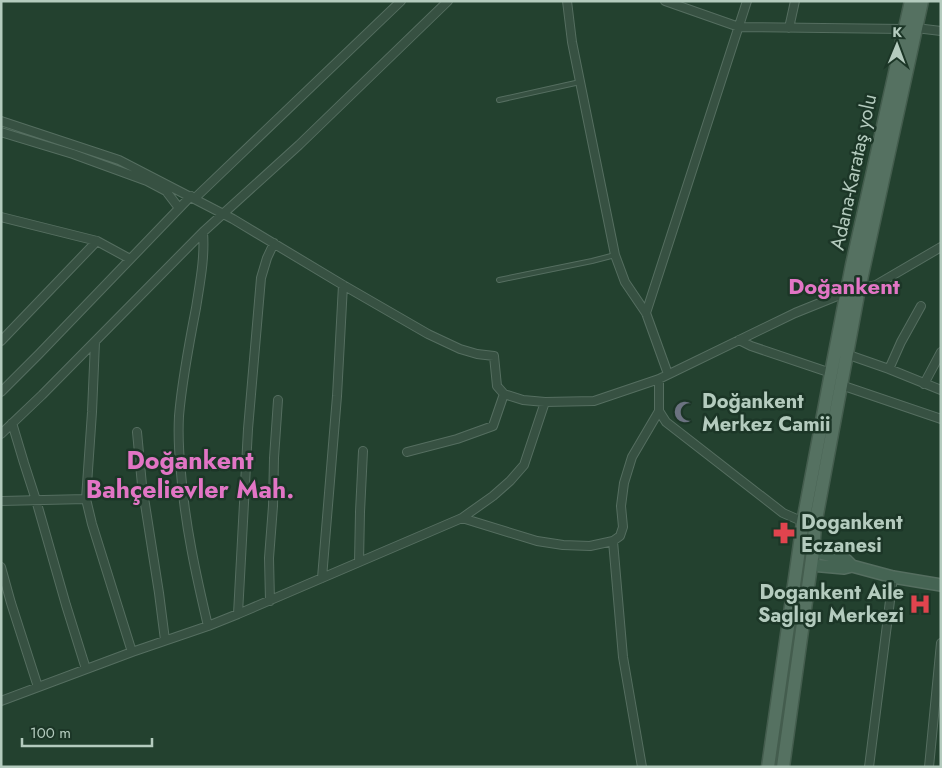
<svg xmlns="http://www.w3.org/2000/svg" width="942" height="768" font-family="Jost,sans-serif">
<rect width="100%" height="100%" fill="#23412f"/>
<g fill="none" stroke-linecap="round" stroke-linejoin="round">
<g stroke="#556e60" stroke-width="6">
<path id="lane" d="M499 100 580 82
M499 280 592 261 615 255"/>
</g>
<g stroke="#556e60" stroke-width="10">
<path id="street" d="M567 1 572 42 615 255 625 282 646 313 668 374
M665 1 739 27 904 29
M789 28 795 1
M916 28 941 31
M1 121 119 160 233 219 343 285 428 334 460 349 477 354 494 356 497 386 504 394 523 400 545 402 594 401 659 379 795 313 847 292 876 285 941 247
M1 132 73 154 147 181 166 191 179 208
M195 198 401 1
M1 217 97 241 130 259
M646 313 747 1
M739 340 751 346 831 373
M1 341 97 241
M95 342 92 412 86 499 92 524 132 652
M846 354 889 369 941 390
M889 369 901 342 921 306
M659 379V411L666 422 783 513 806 523
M924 384 941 352
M841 385 941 419
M1 392 39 354 191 196
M12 423 24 463 36 500 66 605 86 669
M137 432 142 485 159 593 165 640
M1 434 42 395 203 232
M407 452 457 439 493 426 504 394
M1 501 86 499
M462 518 537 541 563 545 590 546 613 541 620 536 623 527 621 506 624 483 632 457 659 411
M613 541 623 657 642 767
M359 562 360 512 363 451
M1 567 11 603 38 687
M322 578 337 396 343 285
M270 601 269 558 273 506 274 458 278 400
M238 614 248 429 261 278 267 258 274 243
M208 626C196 575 185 525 181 473 179 454 178 435 179 416 182 380 189 344 196 308 200 282 205 258 203 232L299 145 448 1
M1 701 132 652 208 626 238 614 462 518 493 496 510 481 524 465 545 402
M869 767 893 577
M929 767 941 643"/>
</g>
<g stroke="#556e60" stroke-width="14">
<path id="secondary" d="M813 551 846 560 852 566 893 577 941 585
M811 565 844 568 852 566"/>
</g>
<g stroke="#445d4e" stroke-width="15">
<path id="primary" d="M768 767 803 522 831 373 852 265 911 1
M783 767 813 551 815 525 859 289 922 1"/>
</g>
<use href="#lane" stroke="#375142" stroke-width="4"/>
<use href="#street" stroke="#375142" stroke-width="8"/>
<use href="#secondary" stroke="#456453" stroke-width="11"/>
<use href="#primary" stroke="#557161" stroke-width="12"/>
</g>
<defs>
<g id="mosque-bare" transform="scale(1.725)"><path d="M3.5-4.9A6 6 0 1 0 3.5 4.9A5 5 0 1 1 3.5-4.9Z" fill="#6b7280" stroke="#1c3627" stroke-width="2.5" paint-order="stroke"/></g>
<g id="pharmacy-bare" transform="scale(1.725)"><path d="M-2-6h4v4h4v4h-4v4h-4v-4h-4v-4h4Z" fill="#e0444e" stroke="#1c3627" stroke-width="2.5" paint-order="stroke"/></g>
<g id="hospital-bare" transform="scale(1.725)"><path d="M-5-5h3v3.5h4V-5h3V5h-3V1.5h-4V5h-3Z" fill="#e0444e" stroke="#1c3627" stroke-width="2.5" paint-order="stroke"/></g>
</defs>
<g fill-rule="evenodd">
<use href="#mosque-bare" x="685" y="412"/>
<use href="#pharmacy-bare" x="784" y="533"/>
<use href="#hospital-bare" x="920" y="604"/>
</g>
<g text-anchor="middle" stroke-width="5" stroke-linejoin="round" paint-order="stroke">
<g font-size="20" fill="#b4cbbe" stroke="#1c3627">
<text transform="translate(853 172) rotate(-78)" y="7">Adana-Karataş yolu</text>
</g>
<g font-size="20" font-weight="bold" fill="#b4cbbe" stroke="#1c3627" text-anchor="start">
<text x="702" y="408">Doğankent<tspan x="702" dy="23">Merkez Camii</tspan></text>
<text x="801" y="529">Dogankent<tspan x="801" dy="23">Eczanesi</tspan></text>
<text x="904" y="599" text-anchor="end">Dogankent Aile<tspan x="904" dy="23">Saglıgı Merkezi</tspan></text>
</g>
<g font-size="22" font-weight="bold" fill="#e275c5" stroke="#1c3627">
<text x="844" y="294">Doğankent</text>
</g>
<g font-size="25" font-weight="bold" fill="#e275c5" stroke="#1c3627">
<text x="190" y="469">Doğankent<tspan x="190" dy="29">Bahçelievler Mah.</tspan></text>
</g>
</g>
<rect width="942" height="768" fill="none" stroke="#b4cbbe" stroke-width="5"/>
<g transform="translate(897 45) rotate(1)" stroke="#1c3627" stroke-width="4" paint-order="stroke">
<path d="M0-4L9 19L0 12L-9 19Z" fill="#b4cbbe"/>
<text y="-8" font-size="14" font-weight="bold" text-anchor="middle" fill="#b4cbbe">K</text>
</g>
<path d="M22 738v8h130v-8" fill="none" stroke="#b4cbbe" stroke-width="2.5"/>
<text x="30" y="738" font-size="15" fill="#b4cbbe" stroke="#1c3627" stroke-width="4" paint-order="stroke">100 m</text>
</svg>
